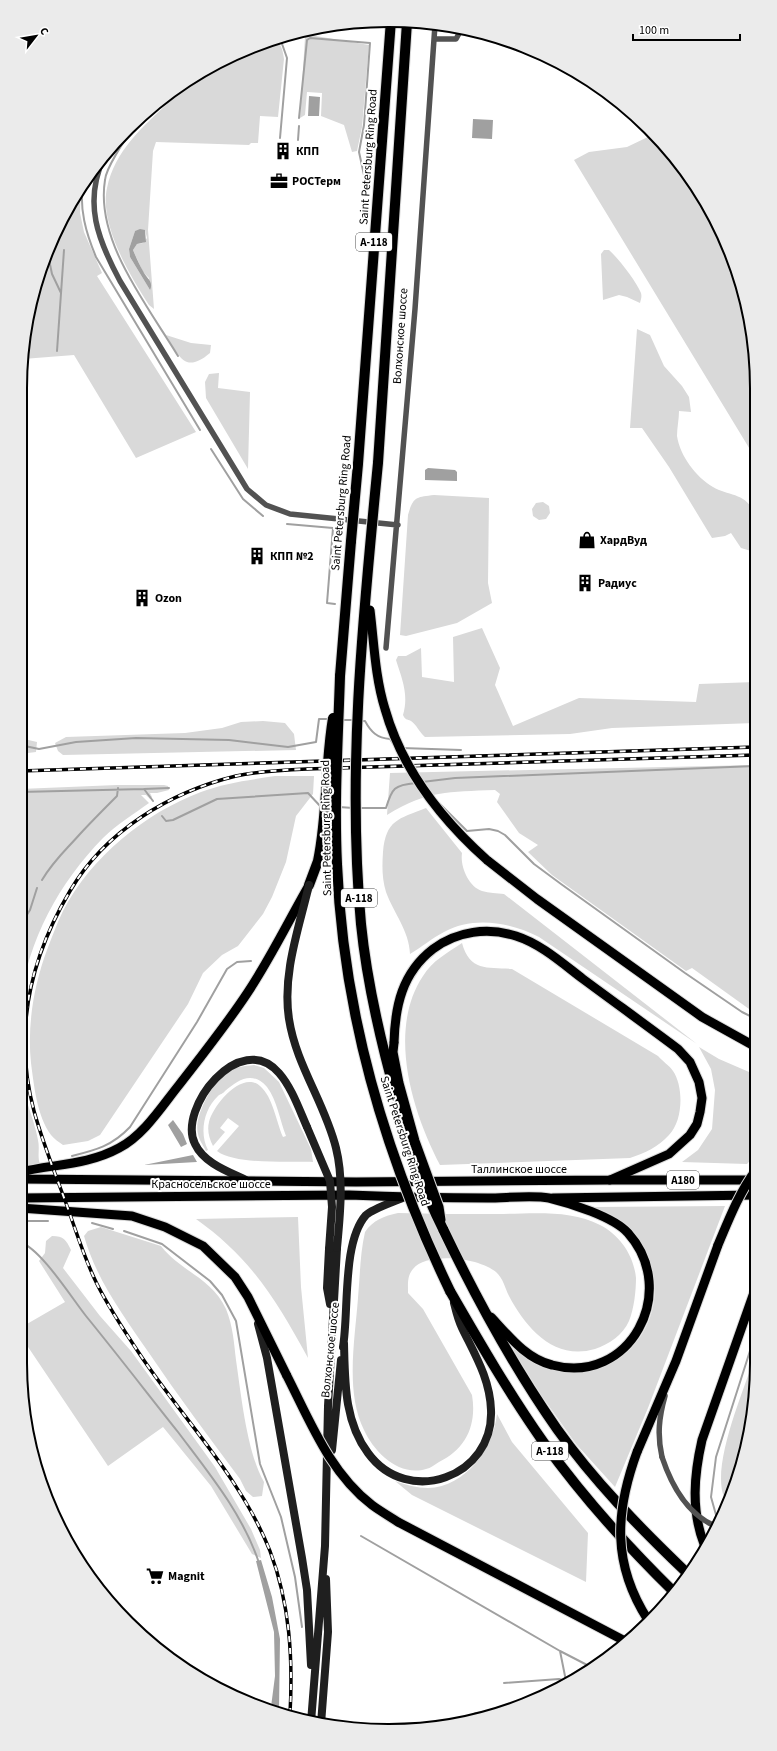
<svg xmlns="http://www.w3.org/2000/svg" width="777" height="1751" font-family="'Source Sans 3',sans-serif">
<rect width="100%" height="100%" fill="#fff"/>
<path fill="#d9d9d9" fill-rule="evenodd" d="M310 35 369 45 362 127 357 151 352 152 344 125 321 116 322 93 307 92 305 115 300 118 305 37Z
M275 40C282 44 283 52 284 59L278 117 260 116 258 143H251L249 145 156 142 153 151 148 230 154 309 149 305C130 276 99 224 107 188 115 150 142 128 169 102 179 92 189 82 201 73 222 57 250 47 275 40ZM145 230 147 238 143 243 137 244 133 250 143 272 149 278 150 290 130 257 129 249 135 231Z
M652 135 681 164 729 247 754 340V456L574 160 589 152 627 147Z
M81 186 80 213 84 232 102 273 97 276 196 432 136 458 74 355 23 359 27 317 48 248Z
M604 250H609C619 259 636 281 641 293 642 297 641 299 640 303L627 297 619 295 603 300 601 254Z
M637 329 650 335 664 366 682 386 689 397 691 412 679 411C679 419 677 428 677 436 680 456 696 477 713 487 728 496 749 493 754 515 757 525 754 539 754 549L751 551 741 548 731 533 725 536 712 538 669 467 642 428H630Z
M166 335 191 343 211 345 210 353C184 375 179 355 166 335Z
M219 373 218 388 250 392 248 469 206 398 205 382 209 374Z
M434 495 489 498 488 583 492 603 457 623 406 636 400 635 408 515C413 497 416 497 434 495Z
M543 502 549 506 550 513 546 519 539 520 533 516 532 509 536 503Z
M482 628 500 668 495 685 513 726 579 698 696 702 699 684 755 682V723L612 728 570 734 425 737C420 733 416 724 411 721 407 719 405 720 403 715 409 695 402 679 396 660L398 656H406L421 648 422 677 454 682 453 637Z
M263 721 285 723 294 734 296 750 63 755 58 751 55 743 66 737 185 733 222 728 241 722Z
M20 738 37 742 36 752 20 754Z
M755 765 756 1014 692 968 686 971 552 875 528 852 538 845 519 833 497 802 500 794 495 790C448 792 428 790 387 815L390 773Z
M275 776H314L313 794 296 816 286 862 272 897 263 914 238 946 222 955 203 973 188 1004 100 1135 88 1141 63 1145C59 1142 54 1139 51 1135 37 1116 34 1086 31 1063 27 1025 34 985 47 950 52 937 57 923 63 911 91 857 145 813 201 792 224 783 249 780 275 776Z
M117 785H164L168 786 169 790 157 793H150L152 797 150 799 146 795H141L149 803C134 814 117 824 103 838 59 883 28 940 20 1003V789Z
M426 808 462 853C460 866 468 886 482 891 489 893 497 893 504 894L697 1044 539 937C510 922 473 916 444 932 432 938 422 947 410 954 409 930 394 914 386 892 382 879 382 866 383 852 386 820 398 819 426 808Z
M462 943C470 972 488 967 512 969L658 1056C662 1061 669 1065 673 1071 684 1087 683 1121 669 1135 658 1147 645 1153 630 1158L440 1165C412 1112 387 1030 423 976 432 961 447 953 462 943Z
M699 1047 719 1059 756 1075V1154L747 1164 682 1162 698 1150 712 1129 715 1090 711 1069Z
M254 1065 264 1068 279 1082 311 1149 313 1162C289 1161 235 1165 217 1151L239 1126 228 1118 220 1128 225 1132 213 1146C209 1138 207 1130 209 1122 213 1105 242 1070 260 1086 273 1097 276 1121 283 1137L286 1136C280 1121 277 1100 267 1087 252 1070 238 1080 225 1091 223 1094 220 1094 218 1096 204 1109 199 1133 208 1150L206 1151C203 1145 199 1140 198 1134 193 1117 213 1082 227 1072 235 1067 245 1066 254 1065Z
M20 1070C22 1095 34 1117 38 1140 40 1149 37 1156 40 1164L20 1166Z
M725 1206 648 1408 615 1487 576 1444 541 1395 513 1350 515 1349C527 1358 540 1367 555 1370 631 1387 683 1301 638 1240 627 1225 614 1213 595 1209L594 1207Z
M398 1213C431 1214 464 1214 497 1214 529 1214 570 1209 600 1225 620 1235 634 1256 636 1278 636 1291 634 1309 629 1321 623 1335 609 1344 595 1349 554 1361 526 1328 509 1296 505 1288 503 1278 496 1272 480 1258 427 1251 413 1269 407 1276 408 1284 408 1293L423 1309 472 1395C477 1425 466 1449 439 1462 434 1465 431 1468 426 1469 399 1477 374 1452 364 1430 345 1392 355 1339 358 1298 360 1276 360 1254 365 1232 373 1220 384 1216 398 1213Z
M298 1217 301 1287 308 1358C276 1300 252 1259 196 1219Z
M101 1227 161 1246C180 1271 212 1278 226 1309 233 1326 234 1343 236 1360 241 1394 247 1453 264 1482L262 1496 253 1497 246 1491 240 1479C209 1437 178 1396 149 1353 123 1315 97 1281 84 1236L88 1231Z
M52 1236C64 1236 66 1240 71 1250L63 1268 100 1316 131 1351 215 1467 251 1529 260 1550 261 1558 252 1554 211 1486 163 1427 108 1466 20 1335V1328L65 1302 39 1261 45 1253 46 1241Z
M755 1356 757 1357V1363L750 1435 730 1501 724 1497C711 1465 744 1390 755 1356Z
M497 1414 512 1442 588 1533 586 1582 412 1495 395 1481C406 1485 417 1488 428 1488 466 1487 493 1448 497 1414Z"/>
<path fill="#a0a0a0" d="M309 96 320 97 319 116H308Z
M473 119 493 120 492 139 472 138Z
M140 229 145 230 146 242 137 244 133 250C136 257 139 264 143 271 146 278 154 281 150 290L130 257 129 249 135 231Z
M428 468 455 470 457 472V481L425 480V470Z
M173 1120 183 1134 187 1144 181 1147 168 1125Z
M193 1155 197 1162 144 1165Z
M261 1560 272 1597 280 1639 279 1710 271 1707 275 1676 274 1632 256 1561Z"/>
<g fill="none" stroke-linecap="round" stroke-linejoin="round">
<path stroke="#a0a0a0" stroke-width="2" d="M278 39 281 41 287 58 280 138
M299 118 307 40 310 38 370 43 364 125 359 152 364 175
M298 140 299 126
M83 183C79 209 86 233 96 257L200 430
M47 250 52 274 61 293
M57 351 64 250
M178 356C148 306 95 241 105 180 106 168 124 141 131 132 149 111 174 94 196 76
M211 449 243 499 263 516
M287 524 333 528 327 603 335 604
M330 568 338 569
M342 720H354
M360 721H365C371 732 377 738 390 739L396 748
M20 745 39 749 76 742 136 738 229 740 288 747 316 742 319 719H330
M402 748 461 750
M422 782 455 778 755 766
M144 789 169 788
M20 792 144 789 153 801
M439 803 467 831 489 829 498 831 505 835 534 864 561 884 685 973 742 1012 756 1019
M339 807 353 808
M359 808H386C392 788 394 785 416 783
M162 816 166 821 173 820 217 799 308 793 321 807
M42 880C54 860 65 851 80 834 92 821 104 809 117 796L118 788
M23 921 30 910 37 888
M72 1156C96 1150 112 1146 130 1127L197 1022 227 969 237 962 251 961
M20 1221H48
M92 1223 113 1229
M124 1231 162 1244 210 1281 222 1295 236 1321 260 1464 281 1517 295 1577 302 1627
M20 1242C41 1249 71 1297 86 1316 117 1354 147 1393 178 1432 208 1472 243 1514 259 1563
M718 1522 711 1497 716 1457 757 1329
M361 1536 560 1651 591 1667
M504 1683 559 1679 566 1681 560 1651
M469 1720 470 1716 476 1713 509 1710"/>
<g stroke="#dbdbdb" stroke-width="11">
<path id="primary" d="M487 860 537 899 702 1017 756 1047
M610 1180H756
M553 1198 756 1195
M637 1452 676 1361 718 1245
M704 1544C691 1510 694 1475 702 1440L757 1284"/>
</g>
<g stroke="#dbdbdb" stroke-width="11">
<path id="trunk" d="M20 1172C54 1164 88 1165 119 1148 144 1135 162 1106 179 1085 203 1054 227 1024 248 992 270 959 288 922 308 887
M20 1179 356 1182 610 1180 669 1154 690 1135 697 1124 700 1112 702 1098 699 1082 690 1062 678 1049C646 1025 614 1002 583 979 562 963 541 944 516 936 488 927 457 931 433 949 402 973 395 1006 394 1043
M20 1198 349 1195C396 1197 442 1198 488 1198 505 1198 533 1195 549 1198 570 1203 614 1217 628 1233 680 1291 630 1386 552 1365 526 1359 508 1335 491 1317
M20 1208 132 1216 165 1227 203 1246 235 1277 248 1297 287 1376
M398 1522 623 1640"/>
</g>
<g stroke="#dbdbdb" stroke-width="12">
<path id="motorway" d="M378 463 407 22
M358 464 391 20
M340 676 351 541
M309 885 318 861
M443 1229C476 1298 513 1366 557 1429 594 1481 640 1528 686 1572
M450 1291C480 1343 510 1395 544 1443 583 1497 627 1546 674 1592"/>
</g>
<path stroke="#525252" stroke-width="5.5" d="M434 39H456L462 28
M104 157C83 203 98 240 120 281L247 489 266 505 290 514 398 525
M386 648 415 309 435 25
M662 1457C657 1435 659 1417 665 1396"/>
<path stroke="#1f1f1f" stroke-width="8" d="M246 1180C227 1171 204 1163 195 1144 177 1109 240 1028 279 1073 292 1088 299 1109 307 1127
M329 1249 327 1288 330 1304
M258 1324 267 1358 302 1558 307 1590 311 1665
M344 1343C345 1381 344 1421 368 1453 408 1508 494 1477 491 1410 490 1379 475 1355 462 1328 458 1320 456 1311 454 1303
M343 1347C349 1311 342 1242 366 1215 372 1209 393 1202 402 1198
M332 1450 341 1360
M311 1722 325 1546 328 1406 337 1248
M321 1724 328 1632 326 1579"/>
<use href="#primary" stroke="#000" stroke-width="9"/>
<use href="#trunk" stroke="#000" stroke-width="9"/>
<use href="#motorway" stroke="#000" stroke-width="10"/>
<g stroke="#000" stroke-width="3.5">
<path id="rail" d="M20 771 755 747
M290 1714C293 1659 290 1604 270 1551 242 1480 186 1422 143 1359 127 1335 110 1310 97 1284 83 1256 74 1224 63 1195 53 1168 42 1140 34 1111 13 1032 29 960 70 891 105 831 170 792 236 776 260 771 283 770 307 769L755 755"/>
</g>
<use href="#rail" stroke="#fff" stroke-width="2" stroke-dasharray="6" stroke-linecap="butt"/>
<g stroke="#dbdbdb" stroke-width="11" stroke-linecap="butt">
<path id="primary-bridge" d="M370 610C374 642 375 677 385 709 402 769 441 819 487 860
M718 1245C729 1219 739 1193 756 1170
M637 1452C615 1512 612 1564 648 1620"/>
</g>
<g stroke="#dbdbdb" stroke-width="11" stroke-linecap="butt">
<path id="trunk-bridge" d="M394 1043 393 1052 399 1083 415 1141 439 1207 441 1220
M287 1376C310 1421 330 1473 372 1505 380 1511 389 1516 398 1522"/>
</g>
<g stroke="#dbdbdb" stroke-width="12" stroke-linecap="butt">
<path id="motorway-bridge" d="M378 463C363 616 347 771 361 924 367 984 381 1043 397 1100 410 1145 422 1188 443 1229
M351 541 358 464
M340 676C338 739 334 801 337 864 343 1012 386 1158 450 1291
M318 861C328 813 325 765 333 718"/>
</g>
<path stroke="#525252" stroke-width="5.5" d="M662 1457C671 1484 687 1514 715 1526"/>
<path stroke="#1f1f1f" stroke-width="8" d="M309 885C299 928 282 974 289 1019 296 1065 325 1103 336 1148 344 1180 340 1215 337 1248
M307 1127 330 1181 332 1207 329 1249"/>
<use href="#primary-bridge" stroke="#000" stroke-width="9"/>
<use href="#trunk-bridge" stroke="#000" stroke-width="9"/>
<use href="#motorway-bridge" stroke="#000" stroke-width="10"/>
</g>
<defs>
<g id="building-bare" transform="scale(1.38)"><path d="M-4-6H4V6H1V3H-1V6H-4ZM-2.5-4.3h1.7v1.8h-1.7ZM.8-4.3h1.7v1.8H.8ZM-2.5-1h1.7V.8h-1.7ZM.8-1h1.7V.8H.8Z" fill="#000" stroke="#fff" stroke-width="2.5" paint-order="stroke"/></g>
<g id="office-bare" transform="scale(1.38)"><path d="M-6-3h4V-5.5h4V-3h4V5H-6ZM-1-4.5V-3h2v-1.5ZM-6 0V1H6V0Z" fill="#000" stroke="#fff" stroke-width="2.5" paint-order="stroke"/></g>
<g id="shop-bare" transform="scale(1.38)"><path d="M-5-2.5h2.3a2.7 3.5 0 0 1 5.4 0H5L5.5 6h-11ZM-1.5-2.5h3a1.5 2.3 0 0 0-3 0Z" fill="#000" stroke="#fff" stroke-width="2.5" paint-order="stroke"/></g>
<g id="supermarket-bare" transform="scale(1.38)"><path d="M-6-5.5h2.5l.6 2H6L4.5 2H-2.5L-4.4-4H-6ZM-1.5 3.2a1.3 1.3 0 1 0 .1 0ZM3 3.2a1.3 1.3 0 1 0 .1 0Z" fill="#000" stroke="#fff" stroke-width="2.5" paint-order="stroke"/></g>
</defs>
<g fill-rule="evenodd">
<use href="#building-bare" x="283" y="151"/>
<use href="#office-bare" x="279" y="181"/>
<use href="#shop-bare" x="587" y="540"/>
<use href="#building-bare" x="257" y="556"/>
<use href="#building-bare" x="585" y="583"/>
<use href="#building-bare" x="142" y="598"/>
<use href="#supermarket-bare" x="155" y="1576"/>
</g>
<g text-anchor="middle" stroke-width="4" stroke-linejoin="round" paint-order="stroke">
<g fill="#fff" stroke="#4c4c4c" stroke-width="1">
<rect x="356" y="233" width="36" height="18" rx="3"/>
<rect x="341" y="889" width="36" height="18" rx="3"/>
<rect x="667" y="1171" width="32" height="18" rx="3"/>
<rect x="532" y="1442" width="36" height="18" rx="3"/>
</g>
<g font-size="11" font-weight="bold" fill="#000">
<text x="374" y="246">А-118</text>
<text x="359" y="902">А-118</text>
<text x="683" y="1184">A180</text>
<text x="550" y="1455">А-118</text>
</g>
<g font-size="12" font-weight="bold" fill="#000" stroke="#fff" text-anchor="start">
<text x="296" y="155">КПП</text>
<text x="292" y="185">РОСТерм</text>
<text x="600" y="544">ХардВуд</text>
<text x="270" y="560">КПП №2</text>
<text x="598" y="587">Радиус</text>
<text x="155" y="602">Ozon</text>
<text x="168" y="1580">Magnit</text>
</g>
<g font-size="12" fill="#000" stroke="#fff">
<text transform="translate(368 157) rotate(-86)" y="4">Saint Petersburg Ring Road</text>
<text transform="translate(400 336) rotate(-86)" y="4">Волхонское шоссе</text>
<text transform="translate(341 503) rotate(-85)" y="4">Saint Petersburg Ring Road</text>
<text transform="translate(326 828) rotate(-91)" y="4">Saint Petersburg Ring Road</text>
<text transform="translate(405 1141) rotate(72)" y="4">Saint Petersburg Ring Road</text>
<text x="519" y="1173">Таллинское шоссе</text>
<text x="211" y="1188">Красносельское шоссе</text>
<text transform="translate(330 1350) rotate(-84)" y="4">Волхонское шоссе</text>
</g>
</g>
<path d="M0 0H777V1751H0ZM388 27H389A361 361 0 0 1 750 388V1363A361 361 0 0 1 389 1724H388A361 361 0 0 1 27 1363V388A361 361 0 0 1 388 27Z" fill="#ebebeb" fill-rule="evenodd"/>
<path fill="none" stroke="#000" stroke-width="2" d="M388 27H389A361 361 0 0 1 750 388V1363A361 361 0 0 1 389 1724H388A361 361 0 0 1 27 1363V388A361 361 0 0 1 388 27Z"/>
<g transform="translate(36 36) rotate(59)" stroke="#ffffff" stroke-width="3" paint-order="stroke">
<path d="M0-3L7 15L0 10L-7 15Z" fill="#000000"/>
<text y="-6" font-size="11" font-weight="bold" text-anchor="middle" fill="#000000">С</text>
</g>
<path d="M633 34v6h107v-6" fill="none" stroke="#000000" stroke-width="2"/>
<text x="639" y="34" font-size="12" fill="#000000" stroke="#ffffff" stroke-width="3" paint-order="stroke">100 m</text>
</svg>
